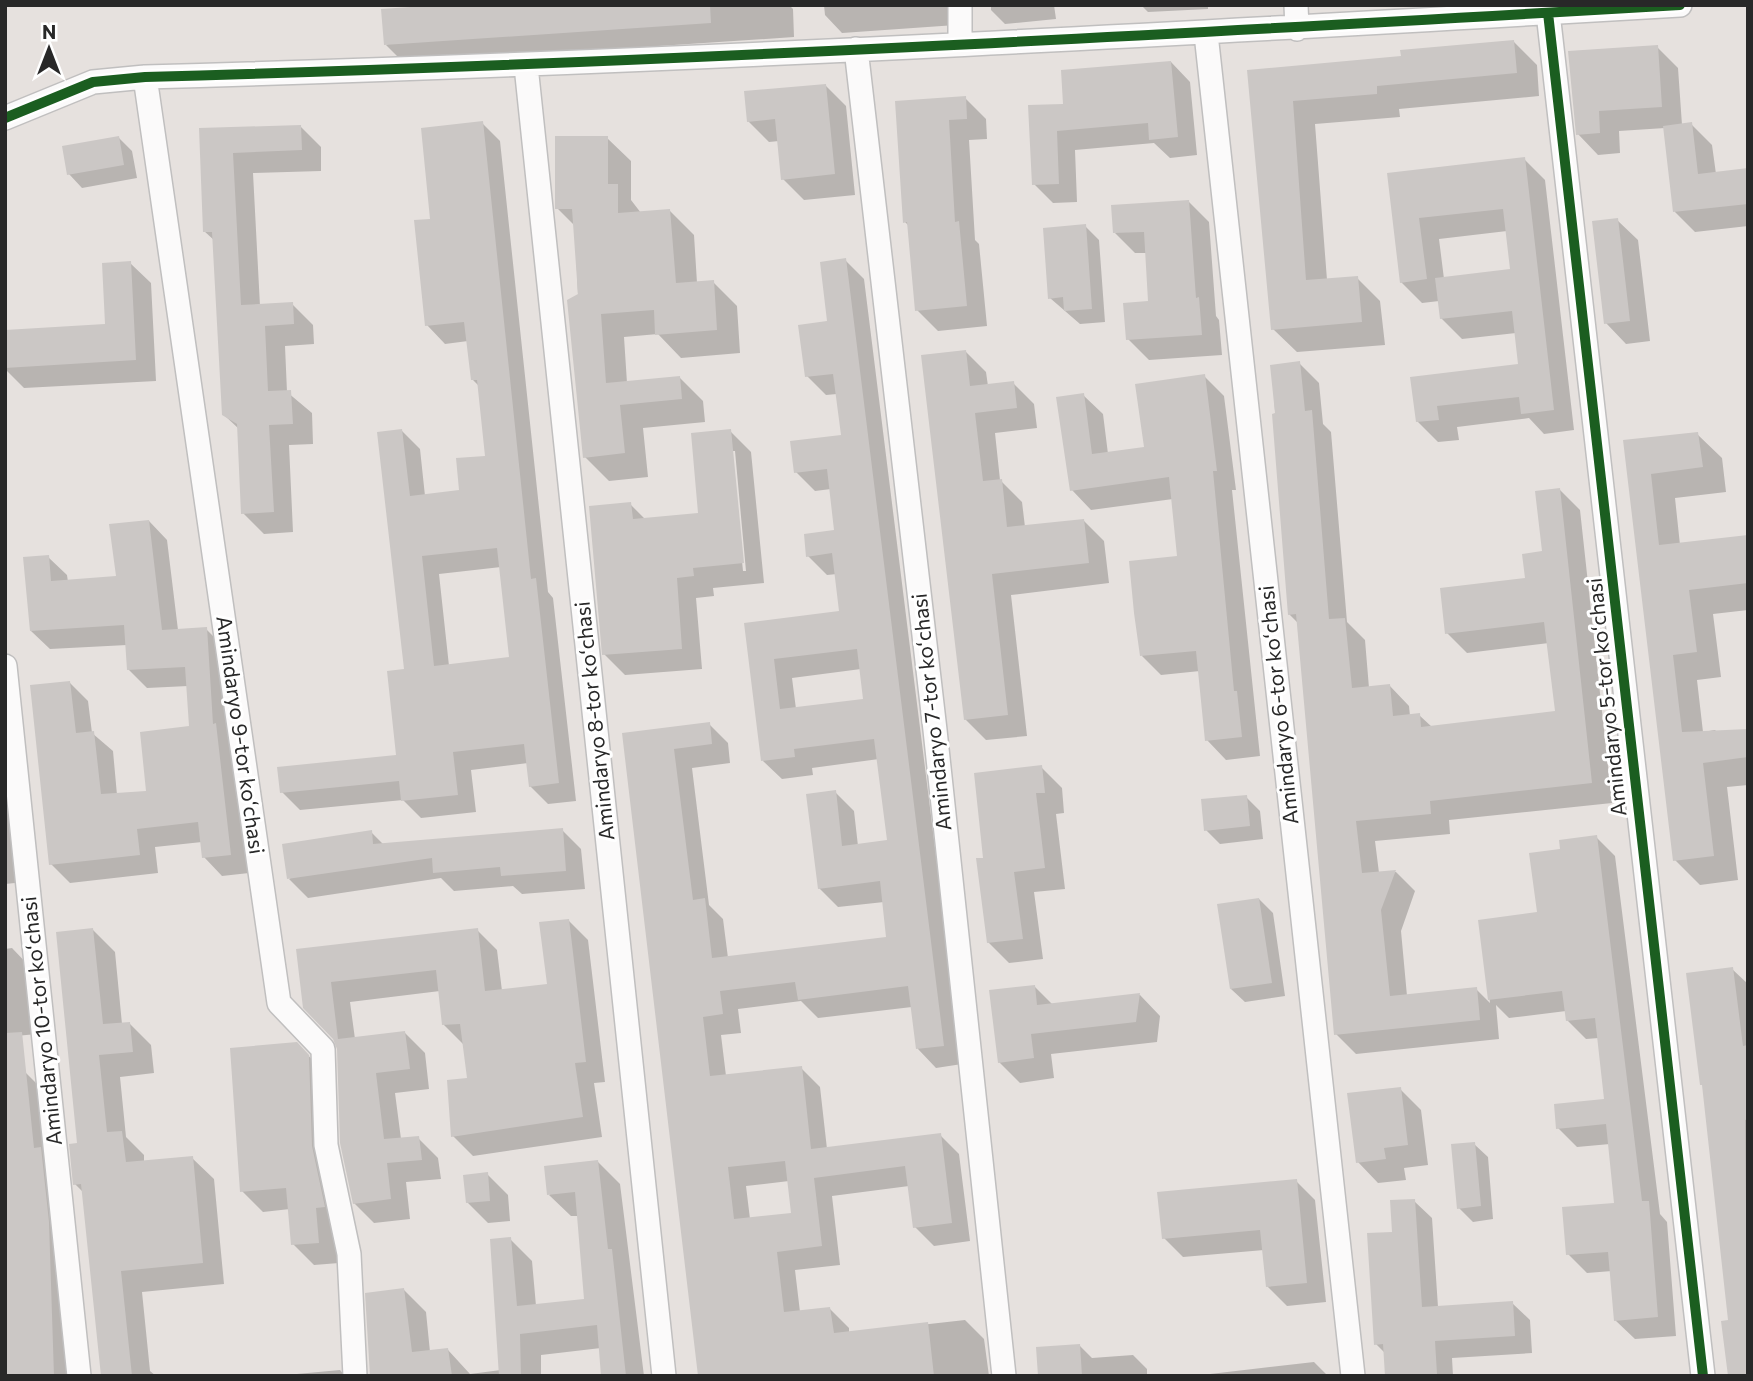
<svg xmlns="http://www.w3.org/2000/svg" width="1753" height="1381" font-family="Commissioner,sans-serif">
<rect width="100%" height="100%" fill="#e6e1de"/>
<path fill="#0003" fill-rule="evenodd" d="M473 5H789L793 9 794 37 404 63 386 45Z
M824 5H955L956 25 842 33 825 15Z
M991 5H1054L1056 19 1005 24 991 10Z
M1141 5H1208V9L1148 12Z
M1513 41 1537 65 1539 96 1399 109 1400 117 1315 124 1327 280 1357 278 1380 301 1385 345 1297 352 1273 329 1249 72 1403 58Z
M1657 47 1678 68 1682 125 1691 124 1712 145 1716 174 1748 170V226L1695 232 1675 212 1665 128 1619 131 1620 153 1598 155 1578 134Z
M1171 62 1190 82 1197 155 1170 158 1154 143 1075 150 1077 202 1053 203 1034 184 1065 105Z
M825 85 846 106 855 195 804 200 783 179 779 141 769 142 748 121Z
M965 98 986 119 987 139 969 140 975 240 979 244 987 326 938 331 917 310 909 226 905 222 897 102Z
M482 123 500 141 548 592 553 598 576 801 548 804 530 786 528 763 471 770 476 812 421 818 403 800 300 810 282 792 398 756 406 671 402 431 420 449 425 496 460 492 487 457 480 387 473 380 468 341 445 344 427 325 432 220ZM501 567 511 659 449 666 439 574Z
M300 126 321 147V171L253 173 260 306 292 304 313 325 314 344 285 346 287 392 312 413 313 444 289 445 293 532 264 534 243 513 239 429 223 414 215 241 204 231 201 130Z
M119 138 132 151 137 178 82 188 69 174Z
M607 138 631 161V200L641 213 670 211 694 235 697 283 713 282 737 306 740 353 681 358 658 334 624 337 627 383 679 377 703 401 705 422 643 428 648 477 609 481 585 457 575 226 557 208Z
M1524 159 1545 180 1574 430 1544 434 1529 418 1457 427 1459 440 1438 442 1417 421 1412 378 1519 366 1516 333 1462 339 1441 318 1439 301 1422 303 1401 282 1389 175ZM1507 231 1512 271 1444 279 1439 239Z
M1189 202 1209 222 1216 316 1219 320 1222 355 1149 360 1128 339 1150 303 1147 253H1135L1115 233Z
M1617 220 1638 240 1650 341 1626 344 1606 323Z
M1085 226 1099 240 1105 322 1080 324 1050 298Z
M845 260 864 279 962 1064 936 1068 918 1049 912 1007 818 1018 801 1001 738 1009 741 1033 721 1035 726 1076 801 1068 820 1087 827 1149 940 1135 959 1154 970 1241 934 1246 915 1227 909 1186 832 1196 840 1265 795 1270 800 1312 830 1309 849 1328V1333L965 1320 984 1339 989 1376H699L624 735 709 724 728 743 730 763 692 768 709 905 723 919 728 958 888 939 884 902 838 907 819 888 835 792 854 811 858 846 889 842 879 759 812 768 813 775 782 779 763 761 746 624 841 612 837 574 827 575 808 556 836 531 831 489 815 491 796 472 842 436 837 394 826 395 807 376 829 323ZM861 669 864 700 796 709 792 678ZM789 1181 792 1215 750 1219 746 1186Z
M130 263 151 283 156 381 24 388 5 369V332L107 326Z
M966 352 986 372 988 386 1013 383 1034 404 1037 428 995 433 1000 480 1022 502 1025 527 1083 520 1104 541 1109 583 1011 595 1027 736 986 740 965 719Z
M1299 363 1319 383 1323 424 1331 432 1347 622 1365 640 1369 688 1389 685 1409 706 1410 716 1419 715 1432 727 1557 713 1549 643 1467 653 1447 633 1527 580 1544 553 1560 490 1580 510 1612 803 1449 820 1450 834 1375 841 1379 873 1396 872 1415 891 1401 931 1407 996 1476 989 1490 1003 1480 921 1539 914 1562 851 1596 837 1615 856 1660 1214 1667 1222 1676 1336 1635 1339 1615 1320 1612 1271 1587 1273 1568 1254 1616 1205 1610 1144 1577 1147 1558 1128 1606 1101 1599 1038 1586 1039 1567 1020 1566 1011 1509 1018 1496 1005 1499 1039 1356 1054 1336 1034 1298 623 1289 614 1272 367Z
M1204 376 1224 396 1236 490H1232L1260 756 1226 760 1207 740 1200 671 1161 675 1142 656 1179 558 1173 499 1091 510 1072 490 1083 395 1103 414 1108 454 1146 448Z
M730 431 751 452 764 583 713 588 714 596 696 598 702 669 625 675 604 654 630 504 646 520 700 514ZM731 451H735L746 571H743Z
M1697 434 1722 458 1726 492 1675 498 1680 545 1748 537V610L1713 614 1721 677 1697 680 1703 732 1715 730 1719 734 1748 731V785L1727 787 1738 880 1700 885 1675 860 1625 442Z
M149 521 167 540 178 630 206 629 225 648 249 873 222 876 204 857 202 842 155 847 158 873 70 883 51 864 70 683 88 701 92 733 113 751 117 795 148 793 191 728 188 686 147 688 128 669 127 645 50 649 31 631 48 557 67 575 68 582 117 578Z
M5 704 25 882 5 884Z
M1041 767 1062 788 1064 813 1056 814 1065 889 1034 892 1043 959 1009 963 988 942 985 859Z
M1246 797 1260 811 1263 839 1220 844 1206 830Z
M562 830 581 849 585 889 522 894 513 886 454 891 441 878 308 898 289 879 371 832 384 845Z
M1259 899 1273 913 1285 996 1245 1002 1231 989Z
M568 920 588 940 605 1082 594 1083 602 1137 473 1156 453 1136 469 1080 464 1045 444 1025 440 991 350 1002 355 1039 405 1033 425 1053 429 1089 395 1093 401 1139 418 1138 438 1158 441 1179 406 1182 410 1219 374 1223 354 1203 339 1048 298 950 477 930 497 950 502 991 549 986Z
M93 930 115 952 122 1024 129 1023 151 1045 154 1073 120 1077 126 1137 144 1155V1162L192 1158 214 1179 224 1284 142 1292 150 1371 156 1376H102L84 1193 75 1184Z
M12 948 32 969 37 1034 5 1037V949Z
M1732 969 1748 984V1376L1730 1321Z
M1035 987 1053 1005 1140 995 1160 1016 1157 1042 1051 1054 1054 1078 1020 1083 999 1062Z
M297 1044 329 1077 339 1263 314 1265 293 1244 290 1209 263 1212 242 1191Z
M25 1072 49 1096 76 1376H5Z
M1400 1089 1421 1110 1428 1165 1404 1168 1406 1180 1378 1183 1358 1162Z
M1474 1144 1488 1157 1493 1219 1473 1222 1459 1208Z
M598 1162 620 1184 644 1376H603L601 1348 541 1355V1376H370L404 1290 426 1312 430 1352 448 1350 470 1374 501 1370 510 1239 532 1261 536 1306 586 1300 579 1216H571L549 1195Z
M487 1174 508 1195 510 1221 488 1223 467 1202Z
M1296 1181 1315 1200 1326 1302 1287 1306 1267 1286 1264 1250 1183 1257 1164 1238Z
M1414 1201 1432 1218 1438 1307 1512 1303 1530 1320 1532 1353 1452 1358 1453 1376H1388L1386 1354 1376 1344 1394 1233Z
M1080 1346 1092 1358 1133 1355 1147 1369V1376H1040Z
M1314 1362 1328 1376H1193Z
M340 1370 345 1376H275Z"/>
<path fill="#cbc7c5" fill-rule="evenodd" d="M440 5H710L711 23 384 45 381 9Z
M1514 40 1517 73 1377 86V94L1293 101 1306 280 1358 276 1362 322 1271 330 1247 70 1401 56 1400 50Z
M1658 45 1662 107 1599 111 1600 133 1576 135 1568 51Z
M1171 61 1178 137 1149 140 1148 123 1057 131 1059 184 1032 185 1028 105 1063 104 1061 70Z
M826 84 835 174 781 180 775 119 747 122 744 91Z
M966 96 967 119 949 120 955 222 959 221 967 306 915 311 907 222 903 223 895 101Z
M483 121 531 579 536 578 559 783 529 787 524 744 453 752 458 795 401 801 399 781 280 793 277 767 396 755 387 671 404 669 377 432 402 429 410 496 459 490 456 458 485 456 477 380H471L464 322 425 326 414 220 430 219 421 128ZM497 548 509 657 434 666 422 556Z
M1692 122 1698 174 1748 168V204L1673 212 1663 126Z
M301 125 302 150 233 153 241 305 293 302 294 324 265 326 268 391 291 390 293 424 269 425 274 512 241 514 237 424 222 415 212 232H203L199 128Z
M119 136 124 165 67 175 62 146Z
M555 136H608V184H618V213L670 209 676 283 714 280 717 330 655 335 654 310 601 314 606 383 680 376 682 399 620 405 625 453 583 458 567 300 578 294 572 209H555Z
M1525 157 1554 410 1521 414 1519 397 1437 406 1439 420 1416 422 1410 377 1518 364 1512 311 1440 319 1435 278 1510 269 1503 209 1419 218 1427 279 1400 283 1387 173Z
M1189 200 1196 298 1199 297 1202 335 1126 340 1123 303 1148 301 1144 232 1113 233 1111 205Z
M1618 218 1630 321 1604 324 1592 221Z
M1086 224 1092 309 1064 311 1063 297 1048 299 1043 228Z
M846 258 944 1046 916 1049 908 986 798 1000 795 982 720 991 723 1014 703 1017 710 1076 802 1066 811 1149 941 1133 952 1223 913 1228 905 1166 814 1178 822 1246 777 1252 784 1312 830 1307 834 1333 928 1322 934 1376H698L622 733 710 722 712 744 674 749 693 900 705 898 712 958 886 937 880 881 818 889 806 794 836 790 842 846 887 840 874 739 794 749 795 757 761 761 744 623 839 611 832 553 806 557 804 534 834 530 827 469 794 473 790 441 841 435 833 374 805 377 798 325 827 321 820 262ZM857 649 863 699 780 709 774 659ZM785 1161 791 1213 734 1219 728 1167Z
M131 261 136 360 5 368V330L105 324 102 263Z
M966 350 970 386 1014 381 1017 408 975 413 983 481 1002 479 1007 527 1084 519 1089 563 992 574 1008 715 964 720 921 355Z
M1300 361 1305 411 1312 410 1329 619 1345 618 1352 688 1390 684 1393 716 1420 713 1421 727 1555 711 1544 622 1445 634 1440 588 1525 578 1522 554 1542 551 1535 491 1560 488 1592 783 1430 801 1431 814 1356 821 1362 873 1396 870 1381 910 1390 996 1477 987 1480 1020 1334 1035 1296 614 1288 615 1272 414 1275 413 1270 365Z
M1205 374 1217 471H1213L1234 691H1237L1242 737 1205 741 1196 651 1140 656 1134 613 1129 561 1177 556 1169 477 1070 491 1056 397 1084 393 1092 454 1144 447 1135 384Z
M731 429 744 563 693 568 694 576 677 578 682 649 602 655 589 506 631 502 633 519 698 513 691 433Z
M1698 432 1703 467 1651 474 1659 545 1748 535V583L1689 590 1697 652 1673 655 1682 732 1748 729V757L1703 763 1714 856 1673 861 1623 440Z
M149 520 162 630 207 627 213 724 216 723 231 855 202 858 198 822 137 829 140 855 49 865 30 685 70 681 76 733 94 731 101 794 146 791 140 732 189 726 185 667 127 670 124 625 30 631 23 557 49 555 51 581 116 576 109 524Z
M1042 765 1045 793H1036L1045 868 1014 872 1023 939 987 943 976 858H983L974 773Z
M1247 795 1250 826 1204 831 1201 799Z
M563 828 566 871 501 876 500 867 433 873 432 858 287 879 282 844 372 830 373 844Z
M1597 835 1642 1201H1649L1658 1317 1614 1321 1608 1252 1566 1255 1562 1207 1614 1203 1606 1124 1556 1129 1554 1104 1604 1099 1595 1018 1566 1021 1562 991 1488 1000 1478 920 1537 912 1529 853 1560 849 1559 840Z
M1259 898 1272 983 1230 989 1217 904Z
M569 919 586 1062 575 1063 583 1117 451 1137 447 1080 467 1078 460 1024 442 1025 436 970 331 982 338 1039 405 1031 410 1069 376 1073 384 1139 419 1136 422 1160 387 1163 391 1199 353 1204 340 1143 337 1049 333 1039 303 1008 296 949 478 928 485 991 547 984 539 922Z
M93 928 103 1024 130 1022 133 1052 99 1055 107 1132 122 1131 126 1162 193 1156 203 1263 121 1271 132 1376H101L81 1184 73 1185 69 1144 77 1143 56 932Z
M1733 967 1743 1046 1748 1045V1119L1745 1120 1748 1376H1728L1721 1321 1728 1320 1702 1085H1700L1686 973Z
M1035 985 1037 1005 1140 993 1136 1022 1031 1034 1034 1058 998 1063 989 990Z
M22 1032 34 1148 41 1147 49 1222 54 1376H5V1033Z
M297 1042 309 1055 312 1146 325 1207 316 1208 319 1243 291 1245 286 1188 240 1192 230 1048Z
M1401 1087 1408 1145 1384 1148 1386 1159 1356 1163 1347 1093Z
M1475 1142 1481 1206 1457 1209 1451 1144Z
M598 1160 608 1249H612L626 1376H601L597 1325 520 1334 521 1376H499L490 1239 511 1237 517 1306 584 1299 575 1192 547 1195 544 1166Z
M488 1172 490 1201 466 1203 463 1175Z
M1297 1179 1307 1283 1266 1287 1260 1230 1162 1239 1157 1192Z
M1415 1199 1422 1307 1513 1301 1515 1336 1435 1341 1437 1374 1385 1376 1383 1344 1374 1345 1367 1233 1392 1232 1390 1200Z
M404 1288 412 1352 448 1348 452 1376H370L365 1293Z
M1080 1344 1082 1376H1038L1036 1347Z"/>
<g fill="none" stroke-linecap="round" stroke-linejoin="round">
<g stroke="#c0bfbf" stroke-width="26">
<path id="minor" d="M960 5V44
M1296 5 1297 29
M1548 13 1703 1376
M1206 34 1353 1376
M856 49 935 730 1004 1376
M526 66 664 1376
M145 77 279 1003 323 1049 326 1145 349 1254 355 1376
M5 118 93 82 145 77C657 63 1168 35 1680 5
M5 666 79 1376"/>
</g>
<use href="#minor" stroke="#fbfafa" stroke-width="23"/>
<g stroke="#fff" stroke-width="15">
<path id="cycleway" d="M1548 13 1703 1376
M5 118 93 82 145 77C657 63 1168 35 1680 5"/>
</g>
<use href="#cycleway" stroke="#1b5e20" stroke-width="10"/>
</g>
<g text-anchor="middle" stroke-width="6" stroke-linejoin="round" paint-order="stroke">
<g font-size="21" fill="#282828" stroke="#fff">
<text transform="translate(1607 697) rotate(-96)" y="7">Amindaryo 5-tor koʻchasi</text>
<text transform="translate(1279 705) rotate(-96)" y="7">Amindaryo 6-tor koʻchasi</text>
<text transform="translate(932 712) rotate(-96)" y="7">Amindaryo 7-tor koʻchasi</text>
<text transform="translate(595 721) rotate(-96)" y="7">Amindaryo 8-tor koʻchasi</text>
<text transform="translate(240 735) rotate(82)" y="7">Amindaryo 9-tor koʻchasi</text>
<text transform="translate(42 1021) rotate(-96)" y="7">Amindaryo 10-tor koʻchasi</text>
</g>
</g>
<rect width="1753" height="1381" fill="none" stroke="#282828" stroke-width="14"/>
<g transform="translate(49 49)" stroke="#ffffff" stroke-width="5" paint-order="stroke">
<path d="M0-5L12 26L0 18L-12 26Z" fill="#282828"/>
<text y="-10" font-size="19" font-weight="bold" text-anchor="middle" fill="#282828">N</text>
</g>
</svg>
